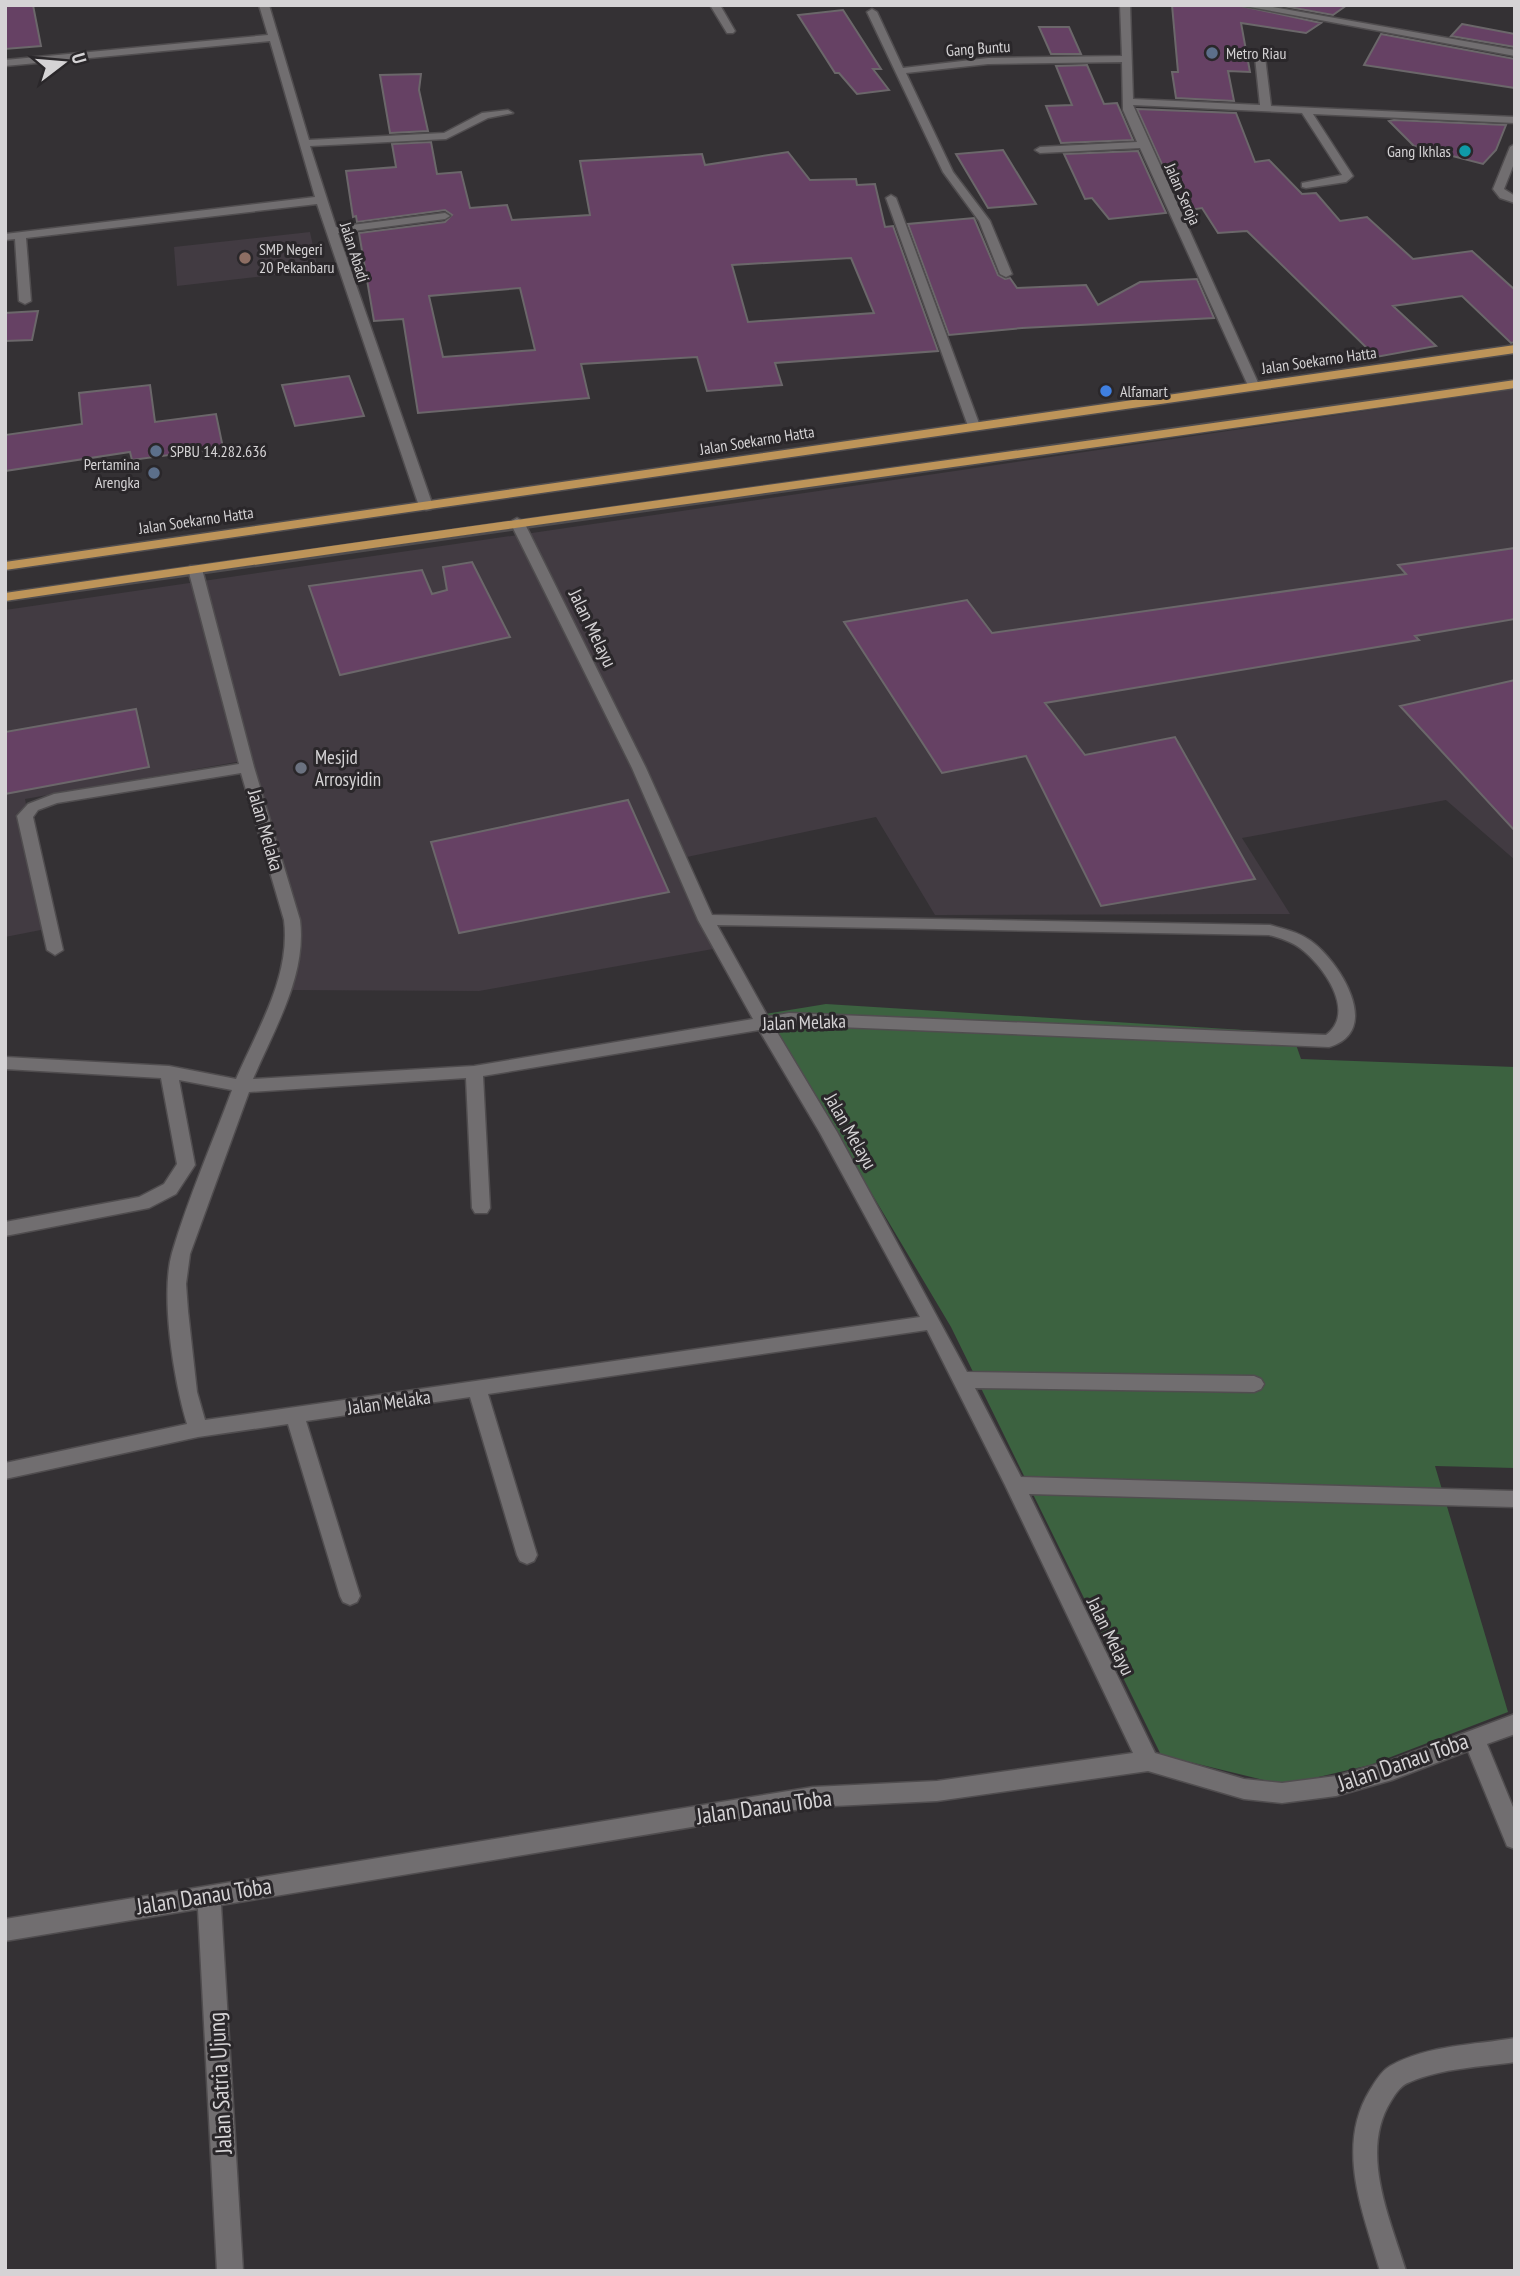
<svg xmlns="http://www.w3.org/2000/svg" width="1520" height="2276" font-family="'PT Sans Narrow',sans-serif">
<rect width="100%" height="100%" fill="#343134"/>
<path fill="#423b42" d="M310 232 318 270 177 286 174 247Z
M1515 389V860L1446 800 1242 838 1290 914 935 915 876 817 682 858 724 947 479 991 288 990 291 910 248 760 25 799 51 928 5 937V610Z"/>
<path fill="#3c6240" d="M826 1004 1292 1033 1301 1059 1515 1067V1468L1435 1466 1508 1712 1370 1765 1284 1785 1161 1755 951 1327 765 1014Z"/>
<path fill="#664164" stroke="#6b676a" stroke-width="2" fill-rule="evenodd" d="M5 5H33L41 46 5 49Z
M1172 5H1237L1321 23 1306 33 1241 23 1250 72 1228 71 1234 101 1176 98 1172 72H1178Z
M1278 5H1347L1333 15Z
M843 10 881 69H873L889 90 857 94 839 73H835L798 15Z
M1462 24 1515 34V47L1451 36Z
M1039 27H1069L1081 54H1051Z
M1381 34 1515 59V88L1364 65Z
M1087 65 1104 104 1117 103 1133 140 1061 143 1046 106 1072 105 1056 66Z
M421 74 419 90 428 131 390 133 380 75Z
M1137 109 1236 113 1255 162 1269 160 1302 194 1316 193 1340 221 1367 217 1413 259 1472 251 1515 290V342L1511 343 1462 296 1393 306 1436 346 1376 357 1247 231 1218 233 1202 208 1183 211Z
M1394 120 1506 125 1496 150 1483 164 1414 146 1389 121Z
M431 142 437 174 461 172 470 208 507 205 512 220 590 215 580 161 702 154 705 165 788 152 810 180 856 179 857 185 875 184 885 227 893 226 938 351 775 363 782 385 707 391 697 357 581 364 589 398 418 413 403 319 374 321 359 233 445 222 452 215 445 210 357 222 356 216 353 217 346 171 396 167 392 144ZM851 258 874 313 748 322 732 265ZM520 288 535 350 443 357 429 296Z
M1003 150 1036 204 988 208 956 154Z
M1138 151 1166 213 1109 219 1092 198 1085 199 1064 154Z
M974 218 998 275 1005 279 1010 278 1017 288 1086 285 1098 305 1140 282 1197 279 1214 318 1022 328 949 335 908 224Z
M38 311 32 340 5 341V313Z
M349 376 364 416 295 426 282 385Z
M150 385 155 422 216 414 223 448 132 460 130 452 5 471V435L82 424 79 393Z
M1515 548V619L1415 636 1419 640 1045 703 1085 755 1175 737 1255 879 1101 906 1026 756 942 773 844 622 967 600 992 633 1406 574 1398 565Z
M472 562 510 637 340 675 309 586 422 570 432 594 447 590 443 567Z
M1515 680V831L1400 706Z
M136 709 149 767 5 794V732Z
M628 800 669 892 459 933 431 842Z"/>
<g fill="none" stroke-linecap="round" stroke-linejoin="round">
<g stroke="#504d4f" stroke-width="3">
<path id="minor" d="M259 5H269L309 140 444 133 482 113 508 110 513 113 488 118 446 139 310 146 336 227 445 213 450 216 445 219 338 233 433 506 431 509 426 510 419 506 317 204 26 238 31 301 25 304 19 301 15 239 5 240V234L315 197 270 41 5 66V60L268 35Z
M710 5H720L735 31 733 33H727Z
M1120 5H1130L1133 99 1260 105 1255 57 1260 54 1265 57 1271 106 1515 117V123L1313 114 1353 176 1346 182 1306 188 1302 187V183L1342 175 1302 113 1133 105 1260 387 1250 390 1140 148 1040 153 1035 150 1040 147 1137 142 1123 110 1122 62 988 64 906 73 953 172 990 221 1012 274 1006 277 1000 274 979 221 943 172 867 12 872 9 877 12 903 68 988 58 1122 56Z
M1239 5H1262L1515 50V56Z
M1515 144V161L1504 189 1515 196V203L1500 198 1493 189 1510 147Z
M891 195 896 198 980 426 978 429 974 430 968 426 886 198Z
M517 518 524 522 646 768 712 915 1270 925C1284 929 1299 932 1311 941 1339 961 1384 1031 1329 1047L789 1025 774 1027 837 1132 967 1372 1254 1376 1261 1379 1264 1384 1261 1389 1254 1392 975 1388 1021 1477 1515 1491V1507L1029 1494 1155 1753 1244 1779 1282 1783 1336 1776 1392 1760 1515 1714V1734L1487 1744 1515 1812V1849L1507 1846 1468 1751 1392 1780 1336 1796 1282 1803 1244 1799 1148 1771 937 1801 813 1807 221 1905 243 2271H217L198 1909 5 1941V1919L813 1787 937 1781 1133 1753 1005 1485 927 1330 488 1394 537 1555 534 1561 527 1564 520 1561 517 1555 470 1397 306 1421 360 1596 357 1602 350 1605 343 1602 340 1596 288 1424 198 1437 5 1479V1463L187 1424C174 1381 160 1296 172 1253 188 1198 212 1144 232 1090L179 1080 195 1165 176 1194 149 1208 5 1236V1222L139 1197 164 1184 177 1164 161 1078 5 1069V1057L169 1066 236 1079C258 1028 291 976 284 920L241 773 57 803 38 810 33 817 63 950 55 955 47 950 17 816 28 804 54 794 239 764 188 569 190 566H200L202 569 254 767 300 920C307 976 274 1029 253 1079L474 1066 753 1019 698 920 632 768 510 522ZM717 925 1269 935C1280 938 1290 941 1300 948 1323 965 1357 1012 1326 1035L789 1013 768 1017ZM759 1030 820 1133 920 1317 205 1420 197 1392 188 1311 186 1284 190 1254 249 1092 466 1078 472 1208 475 1213H487L490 1208 483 1076Z
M1515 2038V2062C1481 2067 1442 2068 1410 2082 1401 2085 1396 2093 1391 2101 1359 2152 1390 2218 1406 2271H1380C1363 2212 1335 2147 1370 2090 1375 2082 1381 2071 1390 2066 1427 2045 1474 2045 1515 2038Z"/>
</g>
<g stroke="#504d4f" stroke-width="3">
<path id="primary" d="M1515 345V353L5 570V562Z
M1515 380V388C1012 460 508 527 5 601V593C508 519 1012 453 1515 380Z"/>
</g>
<use href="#minor" fill="#716e70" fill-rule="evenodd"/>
<use href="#primary" fill="#bd9459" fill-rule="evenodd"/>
</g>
<g fill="#5c6f8a" stroke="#2a272a" stroke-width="2.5">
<circle cx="1212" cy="53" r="7"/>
<circle cx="156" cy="451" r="7"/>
<circle cx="154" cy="473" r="7"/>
</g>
<circle fill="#0f9aa8" stroke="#2a272a" stroke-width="2.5" cx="1465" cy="151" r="7"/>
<circle fill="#8d6e63" stroke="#2a272a" stroke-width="2.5" cx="245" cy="258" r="7"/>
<circle fill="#3f7fe0" stroke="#2a272a" stroke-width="2.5" cx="1106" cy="391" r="7"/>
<circle fill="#6b7280" stroke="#2a272a" stroke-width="2.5" cx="301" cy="768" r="7"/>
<g text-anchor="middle" stroke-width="6" stroke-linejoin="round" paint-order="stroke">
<g font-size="16" fill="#d5d3d5" stroke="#2a272a">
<text transform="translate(978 48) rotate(-4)" y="6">Gang Buntu</text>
<text transform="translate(1183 194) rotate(66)" y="6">Jalan Seroja</text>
<text transform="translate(355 252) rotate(72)" y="6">Jalan Abadi</text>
<text transform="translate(1319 360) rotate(-8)" y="6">Jalan Soekarno Hatta</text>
<text transform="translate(757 440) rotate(-9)" y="6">Jalan Soekarno Hatta</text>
<text transform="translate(196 520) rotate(-8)" y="6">Jalan Soekarno Hatta</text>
</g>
<g font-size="16" fill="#d5d3d5" stroke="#2a272a" text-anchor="start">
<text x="1226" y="59">Metro Riau</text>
<text x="1451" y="157" text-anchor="end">Gang Ikhlas</text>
<text x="259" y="255">SMP Negeri<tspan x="259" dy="18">20 Pekanbaru</tspan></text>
<text x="1120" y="397">Alfamart</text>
<text x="170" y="457">SPBU 14.282.636</text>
<text x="140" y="470" text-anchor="end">Pertamina<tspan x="140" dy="18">Arengka</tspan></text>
</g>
<g font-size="19" fill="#d5d3d5" stroke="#2a272a">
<text transform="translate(593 628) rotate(64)" y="7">Jalan Melayu</text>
<text transform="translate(266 830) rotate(74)" y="7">Jalan Melaka</text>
<text transform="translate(804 1022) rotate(-2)" y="7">Jalan Melaka</text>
<text transform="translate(851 1131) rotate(60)" y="7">Jalan Melayu</text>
<text transform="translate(389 1402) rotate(-8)" y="7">Jalan Melaka</text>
<text transform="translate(1111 1636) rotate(64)" y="7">Jalan Melayu</text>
</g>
<g font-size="19" fill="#d5d3d5" stroke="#2a272a" text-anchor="start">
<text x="315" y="764">Mesjid<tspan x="315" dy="22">Arrosyidin</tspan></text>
</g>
<g font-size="23" fill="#d5d3d5" stroke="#2a272a">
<text transform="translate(1403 1762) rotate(-19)" y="8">Jalan Danau Toba</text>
<text transform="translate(764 1807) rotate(-8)" y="8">Jalan Danau Toba</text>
<text transform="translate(204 1896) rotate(-9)" y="8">Jalan Danau Toba</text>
<text transform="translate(220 2083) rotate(-93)" y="8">Jalan Satria Ujung</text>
</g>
</g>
<rect width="1520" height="2276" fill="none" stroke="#d5d3d5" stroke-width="14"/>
<g transform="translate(63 63) rotate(74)" stroke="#2a272a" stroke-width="5" paint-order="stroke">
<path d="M0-5L12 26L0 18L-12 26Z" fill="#d5d3d5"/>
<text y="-10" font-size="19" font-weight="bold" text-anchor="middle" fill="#d5d3d5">U</text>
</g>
</svg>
